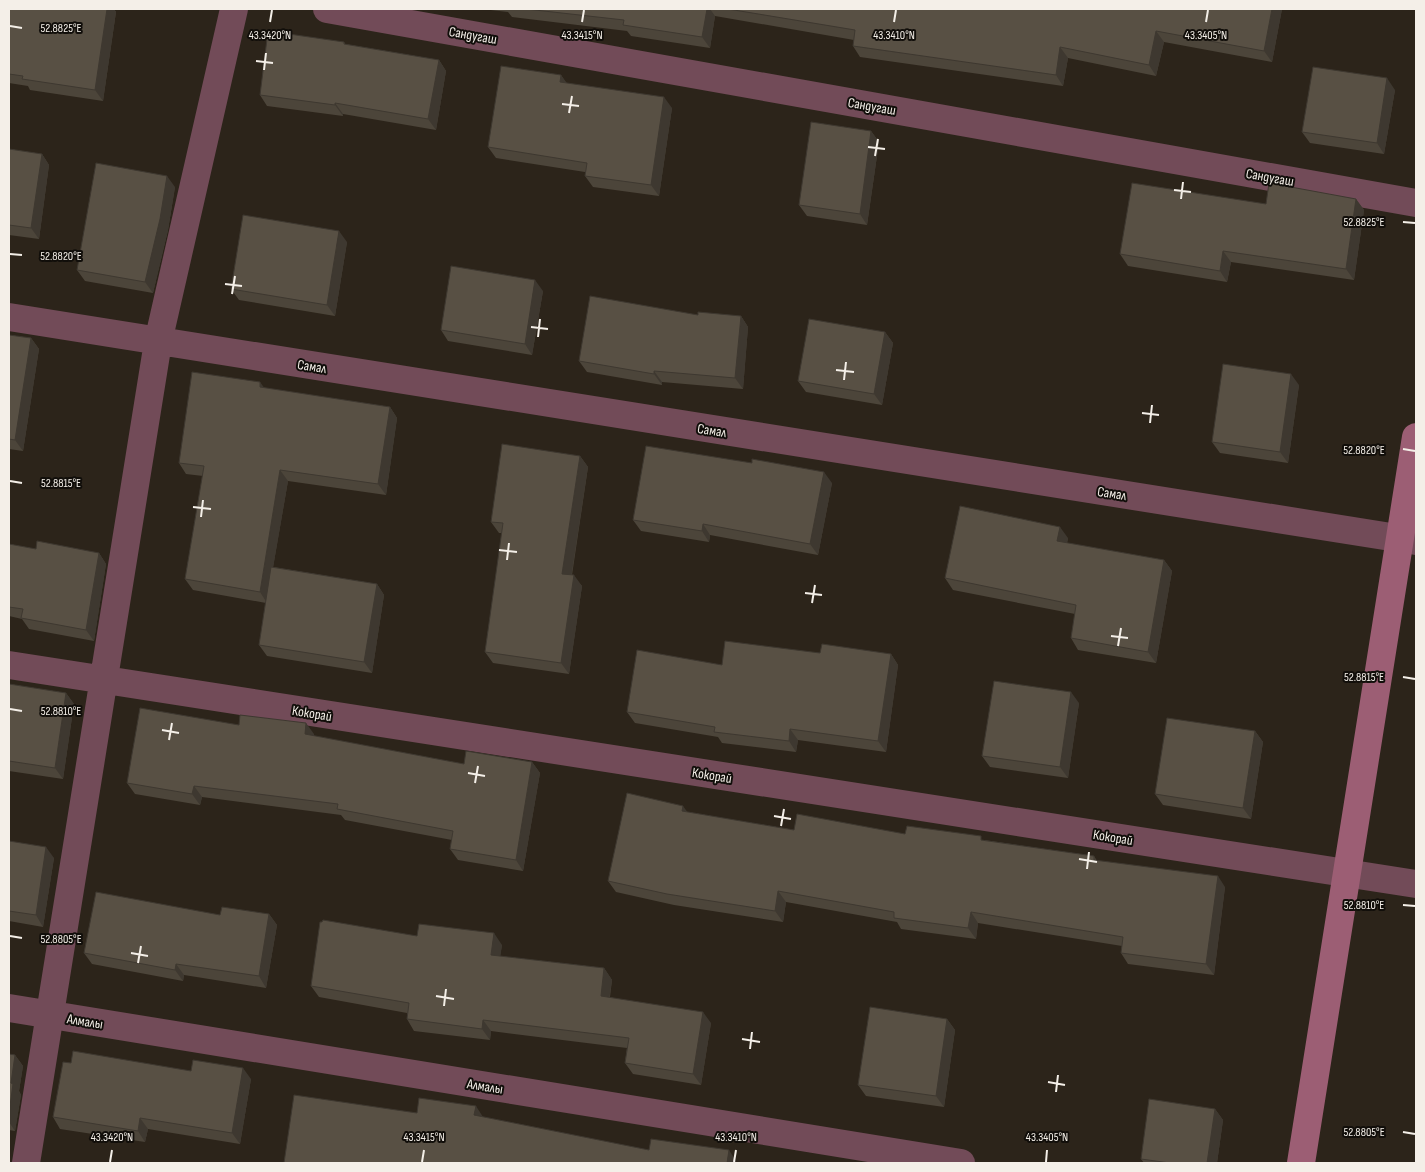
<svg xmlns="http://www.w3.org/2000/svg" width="1425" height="1172" font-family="'Sofia Sans Condensed',sans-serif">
<rect width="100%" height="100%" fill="#2c241a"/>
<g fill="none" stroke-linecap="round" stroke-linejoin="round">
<path stroke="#724b58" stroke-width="28" d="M327 9 1416 203
M9 317 1416 541
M9 665 1416 884
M9 1008 961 1163
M26 1163 158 342 234 9"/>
<path stroke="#9c5e74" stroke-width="28" d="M1301 1163 1416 437"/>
</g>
<path fill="#4c453a" d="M9 9H114L116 12 103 101 30 90 28 86 9 83Z
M482 9H1282L1272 62 1164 42 1156 76 1068 58 1063 86 860 57 853 46 854 40 715 16 710 48 631 36 627 31 512 17 508 12Z
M344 42 345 44 439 60 446 71 436 130 343 114V116L267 106 260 95Z
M561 75 566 83 672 108 659 196 593 187 585 176V172L496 158 488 147Z
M1395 90 1384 154 1310 143 1302 132Z
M871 131 879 142 867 225 807 216 799 205Z
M9 149 42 154 49 165 39 239 9 235Z
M175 187 168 230 153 293 85 281 77 270Z
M1356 199 1364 210 1354 280 1231 262 1227 282 1128 266 1120 254 1266 204Z
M347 242 335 316 239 300 231 289Z
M543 291 532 355 448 341 441 330Z
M698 315 741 316 748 327 743 389 662 382V385L587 372 579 361Z
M885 332 893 343 882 405 806 392 798 381Z
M9 335 31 338 39 349 23 451 9 449Z
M1299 385 1288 463 1220 453 1212 442Z
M265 388 390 407 397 418 386 495 288 481 273 567 377 584 384 595 372 673 267 656 259 645 266 603 193 590 185 579 203 476 186 474 179 463Z
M580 456 588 467 572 575 582 586 569 674 493 663 485 652 502 533H499L491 522Z
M832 483 818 555 710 535 709 542 641 531 633 520Z
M1068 538 1067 543 1164 560 1172 571 1156 663 1078 650 1071 638 1075 614 953 590 945 578Z
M9 544 36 549 99 553 106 564 94 641 29 629 22 619 9 616Z
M820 653 891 654 898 665 886 752 798 740 796 752 722 743 718 737 635 723 627 712 722 665Z
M9 684 66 693 74 704 63 779 9 771Z
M1079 703 1068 778 990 767 982 756Z
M239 725 314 734V736L464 764 532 762 540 773 523 871 458 860 450 849 452 840 345 820 341 815 202 797 200 805 135 794 127 783Z
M1255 731 1263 742 1251 819 1163 805 1155 794Z
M688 812 794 830 905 834 984 840 1094 856 1097 861 1225 887 1214 975 1128 964 1121 953 1122 946 978 923 976 939 901 929 897 922 786 902 783 922 674 905 616 892 608 881Z
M9 841 54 858 43 927 9 921Z
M269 914 277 925 266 988 184 975 183 981 92 964 84 953 220 915Z
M417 936 502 945 500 956 604 968 612 980 610 997 711 1023 701 1085 633 1074 625 1063 627 1048 491 1031 490 1040 414 1031 407 1019V1013L319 997 311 986Z
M947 1019 955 1030 944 1107 866 1096 858 1085Z
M9 1054 15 1055 23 1066 19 1091 21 1095 15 1131 9 1130Z
M71 1063 191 1071 251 1079 240 1144 148 1129 145 1142 60 1129 53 1117Z
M1215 1109 1223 1120 1217 1163H1144L1141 1159Z"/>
<path fill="#3e3830" d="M107 9H114L116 12 103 101 95 90Z
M707 9H710L715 16 710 48 702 37Z
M1272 9H1282L1272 62 1264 51Z
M1156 31 1164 42 1156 76 1149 65Z
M1060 47 1068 58 1063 86 1056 75Z
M439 60 446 71 436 130 428 119Z
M561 75 569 86 560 82Z
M1387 78 1395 90 1384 154 1377 143Z
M664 97 672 108 659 196 651 185Z
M335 103 343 114V116L335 105Z
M871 131 879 142 867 225 860 214Z
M42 154 49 165 39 239 31 228Z
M167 176 175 187 168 230 153 293 145 282Z
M1356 199 1364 210 1354 280 1346 269Z
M339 231 347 242 335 316 327 305Z
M1223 251 1231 262 1227 282 1220 271Z
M535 280 543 291 532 355 525 344Z
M741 316 748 327 743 389 735 378Z
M885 332 893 343 882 405 874 394Z
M31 338 39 349 23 451 15 440Z
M654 371 662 382V385L654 374Z
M1291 374 1299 385 1288 463 1280 452Z
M260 382 268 393 260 387Z
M390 407 397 418 386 495 378 484Z
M580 456 588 467 570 585 562 574Z
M280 470 288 481 267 603 260 592Z
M824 472 832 483 818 555 810 544Z
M703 524 710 535 709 542 702 531Z
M1060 527 1068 538 1065 552 1057 541Z
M99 553 106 564 94 641 86 630Z
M1164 560 1172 571 1156 663 1148 652Z
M574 575 582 586 569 674 561 663Z
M377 584 384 595 372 673 364 662Z
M891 654 898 665 886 752 878 741Z
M1071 692 1079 703 1068 778 1060 767Z
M66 693 74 704 63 779 55 768Z
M306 723 314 734 312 745 305 734Z
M790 729 798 740 796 752 789 741Z
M1255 731 1263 742 1251 819 1243 808Z
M532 762 540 773 523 871 516 860Z
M194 786 202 797 200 805 192 794Z
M683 806 691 817 682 811Z
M46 847 54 858 43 927 36 915Z
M1218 876 1225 887 1214 975 1206 964Z
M778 891 786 902 783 922 775 911Z
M971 912 978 923 976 939 968 928Z
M269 914 277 925 266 988 259 976Z
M494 933 502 945 499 966 491 955Z
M176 964 184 975 183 981 175 970Z
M604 968 612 980 608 1007 601 996Z
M703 1012 711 1023 701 1085 693 1074Z
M947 1019 955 1030 944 1107 936 1096Z
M483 1020 491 1031 490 1040 482 1029Z
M15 1055 23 1066 19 1091 21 1095 15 1131 9 1122 11 1083Z
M243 1068 251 1079 240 1144 232 1133Z
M476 1106 483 1117 474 1115Z
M1215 1109 1223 1120 1217 1163H1207Z
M140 1118 148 1129 145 1142 138 1131Z
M729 1150 736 1161V1163H727Z"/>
<path fill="#585044" stroke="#3e3830" d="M9 9H107L95 90 22 79 23 76 9 74Z
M526 9H707L702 37 623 25 624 20Z
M728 9H1272L1264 51 1156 31 1149 65 1060 47 1056 75 853 46 855 30Z
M268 31 344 42V44L439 60 428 119 335 103V105L260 95Z
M501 66 561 75 560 82 664 97 651 185 585 176 587 163 488 147Z
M1313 67 1387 78 1377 143 1302 132Z
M811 122 871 131 860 214 799 205Z
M9 149 42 154 31 228 9 225Z
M96 163 167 176 160 219 145 282 77 270Z
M1132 183 1266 204 1269 183 1356 199 1346 269 1223 251 1220 271 1120 254Z
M243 215 339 231 327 305 231 289Z
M451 266 535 280 525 344 441 330Z
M590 296 698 315V312L741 316 735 378 654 371V374L579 361Z
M809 319 885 332 874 394 798 381Z
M9 335 31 338 15 440 9 439Z
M1223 364 1291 374 1280 452 1212 442Z
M192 372 260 382V387L390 407 378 484 280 470 260 592 185 579 204 466 179 463Z
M502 444 580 456 562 574 574 575 561 663 485 652 503 523 491 522Z
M646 446 752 463V459L824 472 810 544 703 524 702 531 633 520Z
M960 506 1060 527 1057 541 1164 560 1148 652 1071 638 1076 605 945 578Z
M37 541 99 553 86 630 21 618 23 609 9 607V544L36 549Z
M271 567 377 584 364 662 259 645Z
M725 641 820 653 822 644 891 654 878 741 790 729 789 741 714 732 715 727 627 712 637 650 722 665Z
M994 681 1071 692 1060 767 982 756Z
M9 684 66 693 55 768 9 761Z
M140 708 239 725 240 715 306 723 305 734 464 764 466 751 532 762 516 860 450 849 453 831 337 809 338 804 194 786 192 794 127 783Z
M1167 718 1255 731 1243 808 1155 794Z
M627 793 683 806 682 811 794 830 797 814 905 834 907 826 981 836V840L1094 856V860L1218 876 1206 964 1121 953 1123 937 971 912 968 928 894 918V912L778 891 775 911 667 894 608 881Z
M9 841 46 847 36 915 9 911Z
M96 892 220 915 222 907 269 914 259 976 176 964 175 970 84 953Z
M323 920 417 936 419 924 494 933 491 955 604 968 601 996 703 1012 693 1074 625 1063 629 1038 483 1020 482 1029 407 1019 409 1003 311 986 320 922H322Z
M870 1007 947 1019 936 1096 858 1085Z
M73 1051 191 1071 193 1060 243 1068 232 1133 140 1118 138 1131 53 1117 63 1062 71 1063Z
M9 1054 15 1055 11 1083 13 1084 9 1113Z
M294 1095 417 1113 419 1098 476 1106 474 1115 649 1150 651 1139 729 1150 727 1163H284Z
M1149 1099 1215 1109 1207 1163H1170L1141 1159Z"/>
<path fill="none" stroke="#f4efe8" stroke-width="2" d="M270 22 272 10M582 22 584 10M894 22 896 10M1206 22 1208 10M10 26 22 28M256 61 273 63M264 70 266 53M562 104 579 106M569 113 572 96M868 147 885 149M875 156 878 139M1174 190 1191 192M1181 199 1183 182M1403 222 1415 223M10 254 22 255M225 284 242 286M232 294 235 276M531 327 548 329M538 337 540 319M836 370 854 372M844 380 846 362M1142 413 1159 415M1150 423 1152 405M1403 449 1415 451M10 481 22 483M193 507 211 509M201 517 203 500M499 550 517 552M507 560 509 543M805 593 822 595M812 603 815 585M1111 636 1128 638M1118 646 1121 628M1403 677 1415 679M10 709 22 711M162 730 179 733M169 740 172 723M468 773 485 776M475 783 478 766M774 816 791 819M781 826 784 809M1079 859 1097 862M1087 869 1089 852M1403 905 1415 906M10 936 22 938M131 953 148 956M138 963 141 946M436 996 454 999M444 1006 446 989M742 1039 760 1042M750 1049 752 1032M1048 1082 1065 1085M1056 1092 1058 1075M1403 1132 1415 1134M110 1162 112 1150M422 1162 424 1150M734 1162 736 1150M1046 1162 1047 1150"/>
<g text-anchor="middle" stroke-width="4" stroke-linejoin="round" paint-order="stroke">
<g font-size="14" fill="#f4efe8" stroke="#110e0a">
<text transform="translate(473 35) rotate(10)" y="5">Сандугаш</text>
<text transform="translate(872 106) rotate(10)" y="5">Сандугаш</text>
<text transform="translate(1270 177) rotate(10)" y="5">Сандугаш</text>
<text transform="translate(312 366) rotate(9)" y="5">Самал</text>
<text transform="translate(712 430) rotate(9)" y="5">Самал</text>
<text transform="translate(1112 493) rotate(9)" y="5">Самал</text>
<text transform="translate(312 713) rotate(9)" y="5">Кокорай</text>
<text transform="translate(712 775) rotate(9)" y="5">Кокорай</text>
<text transform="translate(1113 837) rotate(9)" y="5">Кокорай</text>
<text transform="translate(85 1021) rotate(9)" y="5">Алмалы</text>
<text transform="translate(485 1086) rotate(9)" y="5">Алмалы</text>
</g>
</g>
<g font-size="12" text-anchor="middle" fill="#f4efe8" stroke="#110e0a" stroke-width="4" stroke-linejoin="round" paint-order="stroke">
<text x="61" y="32">52.8825°E</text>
<text x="270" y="39">43.3420°N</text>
<text x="582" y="39">43.3415°N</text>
<text x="894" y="39">43.3410°N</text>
<text x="1206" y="39">43.3405°N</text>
<text x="1364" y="226">52.8825°E</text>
<text x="61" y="260">52.8820°E</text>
<text x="1364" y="454">52.8820°E</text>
<text x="61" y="487">52.8815°E</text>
<text x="1364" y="681">52.8815°E</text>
<text x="61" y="715">52.8810°E</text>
<text x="1364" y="909">52.8810°E</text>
<text x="61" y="943">52.8805°E</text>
<text x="1364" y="1136">52.8805°E</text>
<text x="112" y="1141">43.3420°N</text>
<text x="424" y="1141">43.3415°N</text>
<text x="736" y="1141">43.3410°N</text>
<text x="1047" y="1141">43.3405°N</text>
</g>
<rect width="1425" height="1172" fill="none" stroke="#f4efe8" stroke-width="20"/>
</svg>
